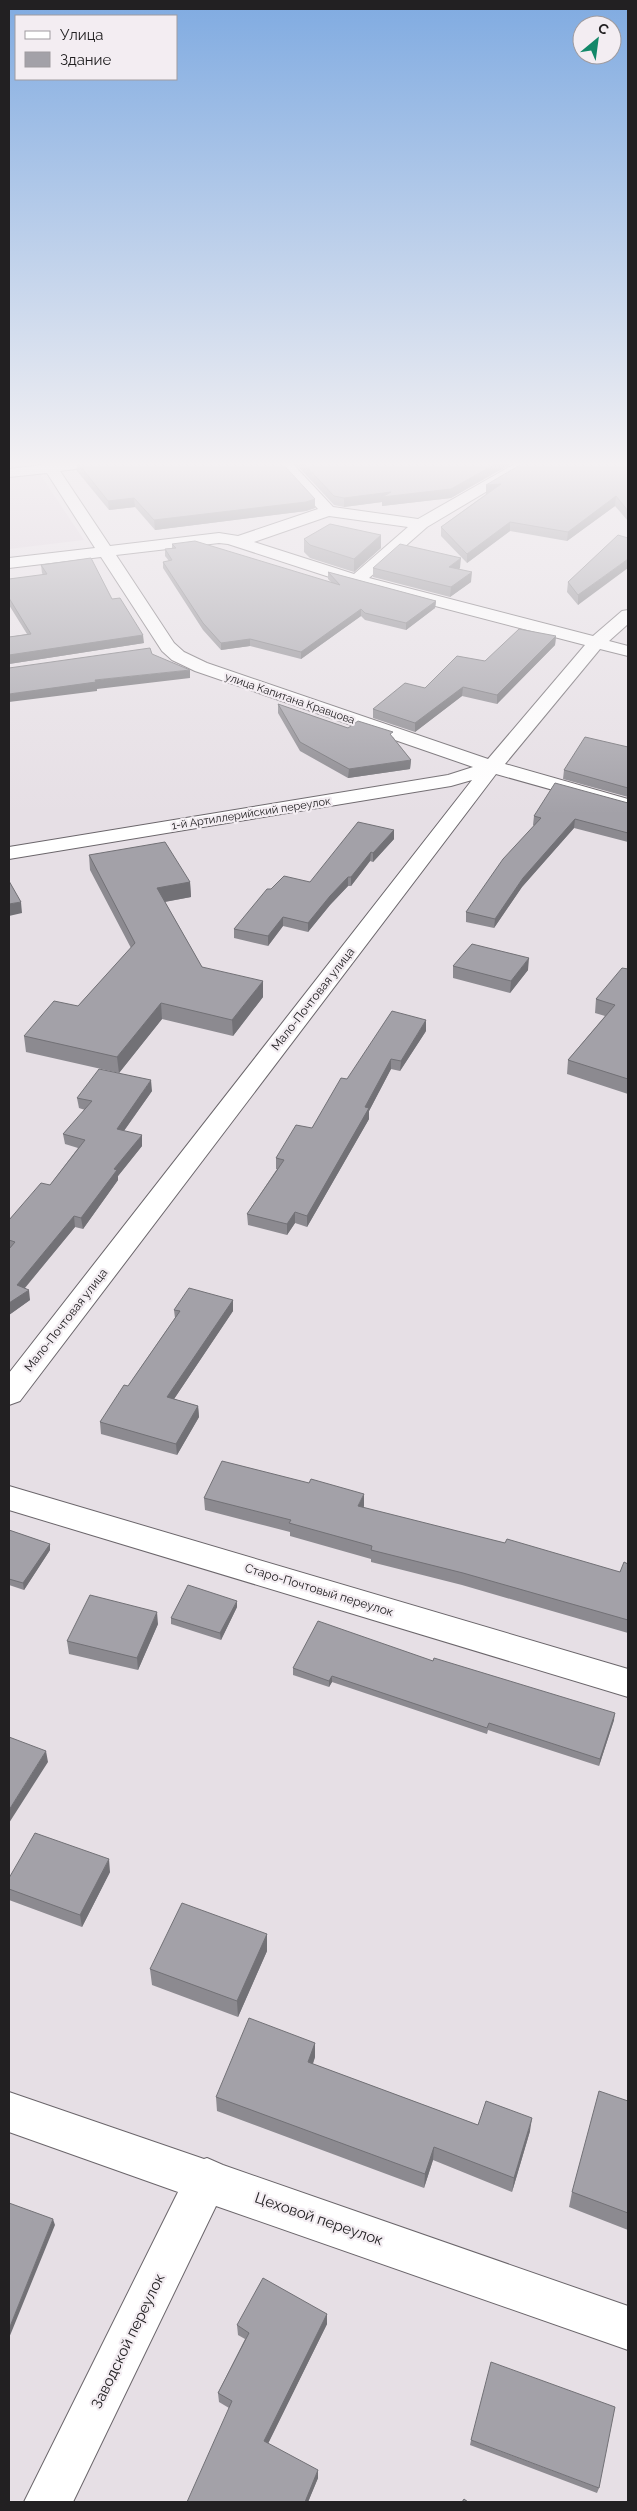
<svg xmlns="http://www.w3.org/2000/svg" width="637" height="2511" font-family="Raleway,sans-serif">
<rect width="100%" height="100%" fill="#e6dfe5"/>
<path fill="#dcd0db" d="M39 473 84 540 9 549V477Z"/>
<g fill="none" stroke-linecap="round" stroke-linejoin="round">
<g stroke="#6b666b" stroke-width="2">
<path id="street" d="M40 462H105L98 466 60 471 110 546 219 533 238 536 318 509 276 462H291L333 507 418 519 518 462H536L427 527 369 578 593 636 622 611 628 610V624L609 641 628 646V656L600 649 505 764 628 799V811L496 774 20 1401 9 1405V1373L472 780 451 786 9 859V847L448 775 473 767 195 671 172 660 162 651 101 557 9 568V558L95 548 47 473 9 477V469L41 465ZM329 516 408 527 354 574 254 542ZM219 543 228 544 351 584 585 645 488 759 207 663 184 652 174 643 116 555Z
M9 1486 628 1669V1697L9 1510Z
M9 2092 204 2159 207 2158 223 2165 628 2306V2350L216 2206 73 2502H24L178 2192 9 2132Z"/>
</g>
<use href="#street" fill="#fff" fill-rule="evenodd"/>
</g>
<path fill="#8c8a90" d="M77 462 315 499V508L306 511 155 530 135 507 109 510 77 471Z
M294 462H514L451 498 382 506V502L344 507 334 505Z
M628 462V521L615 506 567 541 510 531 467 563 441 536V527L486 494V485Z
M381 535V548L354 572 310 558 304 552V539Z
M628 538 578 605 567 592 568 582Z
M172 544 332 583 328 579V572L436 601 435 608 406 630 365 620 361 616 301 659 250 646 221 650 203 630 163 568V562L169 561 165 556V549L172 548Z
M41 565 112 599 144 643 9 664V637L27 634 9 605V579L43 575 42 573Z
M373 568H460L459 569 471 582 450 597 373 577Z
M556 636 555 645 497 704 462 696 415 732 373 718V709L425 688 485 661Z
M278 704 348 728 393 737 411 760 410 769 348 778 300 751 278 713Z
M628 747V797L563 779 564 770Z
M628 803V842L574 828 522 887 494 928 466 922V912L534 826 533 825 534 816Z
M394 830V839L373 862 370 861 351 886H348L330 905 308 932 283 926 268 946 234 938V929L271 889 310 882Z
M89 855 190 882 191 897 165 902 202 967 263 997 233 1036 162 1019 119 1073 26 1052 24 1036 78 1006 131 948 90 870Z
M453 966 528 970 510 993 453 978Z
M628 969V1094L567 1074 568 1060 605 1016 595 1013 596 999Z
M426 1031 400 1071 391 1069 369 1111V1119L307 1227 295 1223 287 1235 248 1225 247 1214 277 1169H276V1158L312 1128 347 1079Z
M152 1091 124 1131 142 1146 118 1176V1180L83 1229 75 1227 25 1288 30 1300 9 1315V1220L50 1185 78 1148 65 1144 63 1134 85 1110 79 1108 77 1098Z
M233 1300V1311L174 1399 198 1406 199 1417 177 1455 101 1434 100 1422 128 1386 175 1318 174 1310Z
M309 1483 364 1506 363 1508 620 1572 628 1564V1633L462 1585 371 1562V1559L290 1536V1532L205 1510 204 1498Z
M9 1530 50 1544V1550L24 1590 9 1585Z
M237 1607 221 1640 171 1624V1618Z
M158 1624 138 1670 69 1654 67 1641Z
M433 1661 614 1720 599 1766 488 1730 487 1734 332 1682 329 1687 293 1675V1668Z
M110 1872 82 1927 9 1900V1878Z
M267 1934V1951L238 2017 152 1985 150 1969Z
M315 2043V2057L313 2064 478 2125 530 2131 512 2192 433 2160 424 2188 217 2111 216 2097Z
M628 2101V2230L569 2207 572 2192Z
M327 2314V2324L268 2443 318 2478 308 2502 229 2408 219 2402 218 2393 245 2339 238 2335 237 2325Z
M471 2440 599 2488 597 2493 470 2445Z"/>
<path fill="#727176" d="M499 462H514L451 498 382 506V502L344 507V498Z
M501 484 486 494V485Z
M616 496 615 506 567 541 568 532Z
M134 498 135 507 109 510 108 501Z
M315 499V508L306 511 155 530 154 520Z
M510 522V531L467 563V554Z
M381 535V548L354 572V559Z
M461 558 460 568 448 577 449 567Z
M628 559V568L578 605V595Z
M472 572 471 582 450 597 451 587Z
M436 601 435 608 406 630V623Z
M361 609V616L301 659V652Z
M143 635 144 643 9 664V655Z
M556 636 555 645 497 704V695Z
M250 639V646L221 650V643Z
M190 670V678L97 689V691L9 702V694L95 680Z
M463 687 462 696 415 732V723Z
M411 760 410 769 348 778 349 769Z
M575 819 574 828 522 887 494 928 495 919 523 878Z
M394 830V839L373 862V853Z
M371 852 370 861 351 886V877Z
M348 877V886L330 905 308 932V923L330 896Z
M190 882 191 897 158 903 157 888Z
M21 902 22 913 9 916V904Z
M283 917V926L268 946V936Z
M529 958 528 970 510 993 511 981Z
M263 981V997L233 1036 232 1020Z
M161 1003 162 1019 119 1073 117 1057Z
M426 1020V1031L400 1071 401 1061Z
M391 1059V1069L369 1111V1119L307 1227V1216Z
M151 1080 152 1091 118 1139 117 1129Z
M142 1135V1146L118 1176V1180L83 1229 81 1218 114 1169Z
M295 1212V1223L287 1235V1224Z
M74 1216 75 1227 18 1296 17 1285Z
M29 1290 30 1300 9 1315V1303Z
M233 1300V1311L168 1408 167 1397Z
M198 1406 199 1417 177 1455 176 1444Z
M364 1494V1506L358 1519V1506Z
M50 1544V1550L24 1590 23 1583Z
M237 1601V1607L221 1640 220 1633Z
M157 1612 158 1624 138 1670 137 1658Z
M332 1676V1682L329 1687V1681Z
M615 1713 614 1720 599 1766 600 1759Z
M46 1751 48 1762 9 1823V1810Z
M109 1859 110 1872 82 1927 80 1915Z
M267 1934V1951L238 2017 237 2001Z
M315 2043V2057L308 2076V2062Z
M532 2118 530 2131 512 2192 514 2178Z
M434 2147 433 2160 424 2188 425 2174Z
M53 2219 55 2225 9 2338V2329Z
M327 2314V2324L265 2450 264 2441Z
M318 2470V2478L308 2502H305Z"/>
<path fill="#a3a1a8" stroke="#727176" d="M77 462H281L315 499 306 502 154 520 134 498 108 501Z
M302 462H499L451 489 382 497 391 492 344 498 334 496Z
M525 462H628V511L616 496 568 532 510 522 467 554 441 527 501 484 486 485Z
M330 524 381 535 354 559 310 545 304 539Z
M618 535 628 538V559L578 595 568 582Z
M195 541 340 585 328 572 436 601 406 623 365 613 361 609 301 652 250 639 221 643 203 623 163 562 172 560 165 549 176 548 172 544Z
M400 544 461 558 449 567 472 572 451 587 373 568Z
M91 558 112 599 120 598 143 635 9 655V637L31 634 9 598V579L47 574 41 565Z
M519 629 556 636 497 695 463 687 415 723 373 709 405 683 425 688 457 656 485 661Z
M150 648 152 654 190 670 95 680 96 682 9 694V668Z
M278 704 348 728 358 721 393 732 390 734 411 760 349 769 300 742Z
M585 737 628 747V788L564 770Z
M555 783 628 803V833L575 819 523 878 495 919 466 912 503 859 541 818 534 816Z
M358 822 394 830 373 853 371 852 351 877H348L330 896 308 923 283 917 268 936 234 929 267 889H271L284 876 310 882Z
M165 842 190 882 157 888 202 967 263 981 232 1020 161 1003 117 1057 24 1036 54 1001 78 1006 135 943 89 855Z
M9 881 21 902 9 904Z
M472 944 529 958 511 981 453 966Z
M622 968 628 969V1079L568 1060 615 1005 596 999Z
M392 1011 426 1020 401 1061 391 1059 365 1107 369 1108 307 1216 295 1212 287 1224 247 1214 284 1160 276 1158 296 1125 312 1128 341 1078 347 1079Z
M99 1069 151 1080 117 1129 142 1135 114 1169 117 1170 81 1218 74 1216 17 1285 29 1290 9 1303V1249L15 1242 9 1240V1220L41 1183 50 1185 85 1140 63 1134 92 1101 77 1098Z
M189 1288 233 1300 167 1397 198 1406 176 1444 100 1422 124 1385 128 1386 180 1311 174 1310Z
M222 1461 309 1483 311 1479 364 1494 358 1506 505 1543 507 1539 620 1572 624 1562 628 1564V1620L463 1573 371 1550 372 1546 289 1523 291 1520 204 1498Z
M9 1530 50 1544 23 1583 9 1579Z
M188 1585 237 1601 220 1633 171 1618Z
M90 1595 157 1612 137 1658 67 1641Z
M318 1621 433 1661 434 1658 615 1713 600 1759 489 1723 487 1728 332 1676 329 1681 293 1668Z
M9 1737 46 1751 9 1810Z
M35 1833 109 1859 80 1915 9 1889V1878Z
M182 1903 267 1934 237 2001 150 1969Z
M249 2018 315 2043 308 2062 478 2125 486 2101 532 2118 514 2178 434 2147 425 2174 216 2097Z
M599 2091 628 2101V2213L572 2192Z
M9 2203 53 2219 9 2329Z
M263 2278 327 2314 264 2441 318 2470 305 2502H187L232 2401 218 2393 249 2333 237 2325Z
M491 2362 615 2407 599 2488 471 2440Z
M464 2499 468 2502H462Z"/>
<linearGradient id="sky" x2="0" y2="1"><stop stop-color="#80abe1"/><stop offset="0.57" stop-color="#f4f1f3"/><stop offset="1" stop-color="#f4f1f3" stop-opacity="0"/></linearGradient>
<rect width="637" height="814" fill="url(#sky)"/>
<g text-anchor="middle" stroke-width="4.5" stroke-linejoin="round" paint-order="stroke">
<g font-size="11" fill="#222022" stroke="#f3edf2">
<text transform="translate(290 698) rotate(19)" y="4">улица Капитана Кравцова</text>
<text transform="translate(251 813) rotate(-9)" y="4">1-й Артиллерийский переулок</text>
</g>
<g font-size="12" fill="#222022" stroke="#f3edf2">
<text transform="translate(313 999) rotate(-52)" y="4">Мало-Почтовая улица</text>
<text transform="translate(66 1320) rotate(-52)" y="4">Мало-Почтовая улица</text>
<text transform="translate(319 1590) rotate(17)" y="4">Старо-Почтовый переулок</text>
</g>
<g font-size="15" fill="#222022" stroke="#f3edf2">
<text transform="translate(319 2219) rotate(19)" y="5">Цеховой переулок</text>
<text transform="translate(128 2341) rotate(-64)" y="5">Заводской переулок</text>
</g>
</g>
<rect width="637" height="2511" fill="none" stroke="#222022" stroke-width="20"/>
<rect x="15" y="15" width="162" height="65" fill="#f3edf2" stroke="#9f9b9f"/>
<rect x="25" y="31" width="25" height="8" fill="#ffffff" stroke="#9f9b9f"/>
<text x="60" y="40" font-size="15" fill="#222022">Улица</text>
<rect x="25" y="52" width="25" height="15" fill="#a3a1a8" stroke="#9f9b9f"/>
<text x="60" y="65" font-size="15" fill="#222022">Здание</text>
<g transform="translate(597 40) rotate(29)"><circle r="24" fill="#f3edf2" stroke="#9f9b9f"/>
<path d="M0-4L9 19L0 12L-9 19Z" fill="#128869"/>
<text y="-8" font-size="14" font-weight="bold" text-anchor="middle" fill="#222022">С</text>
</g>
</svg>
